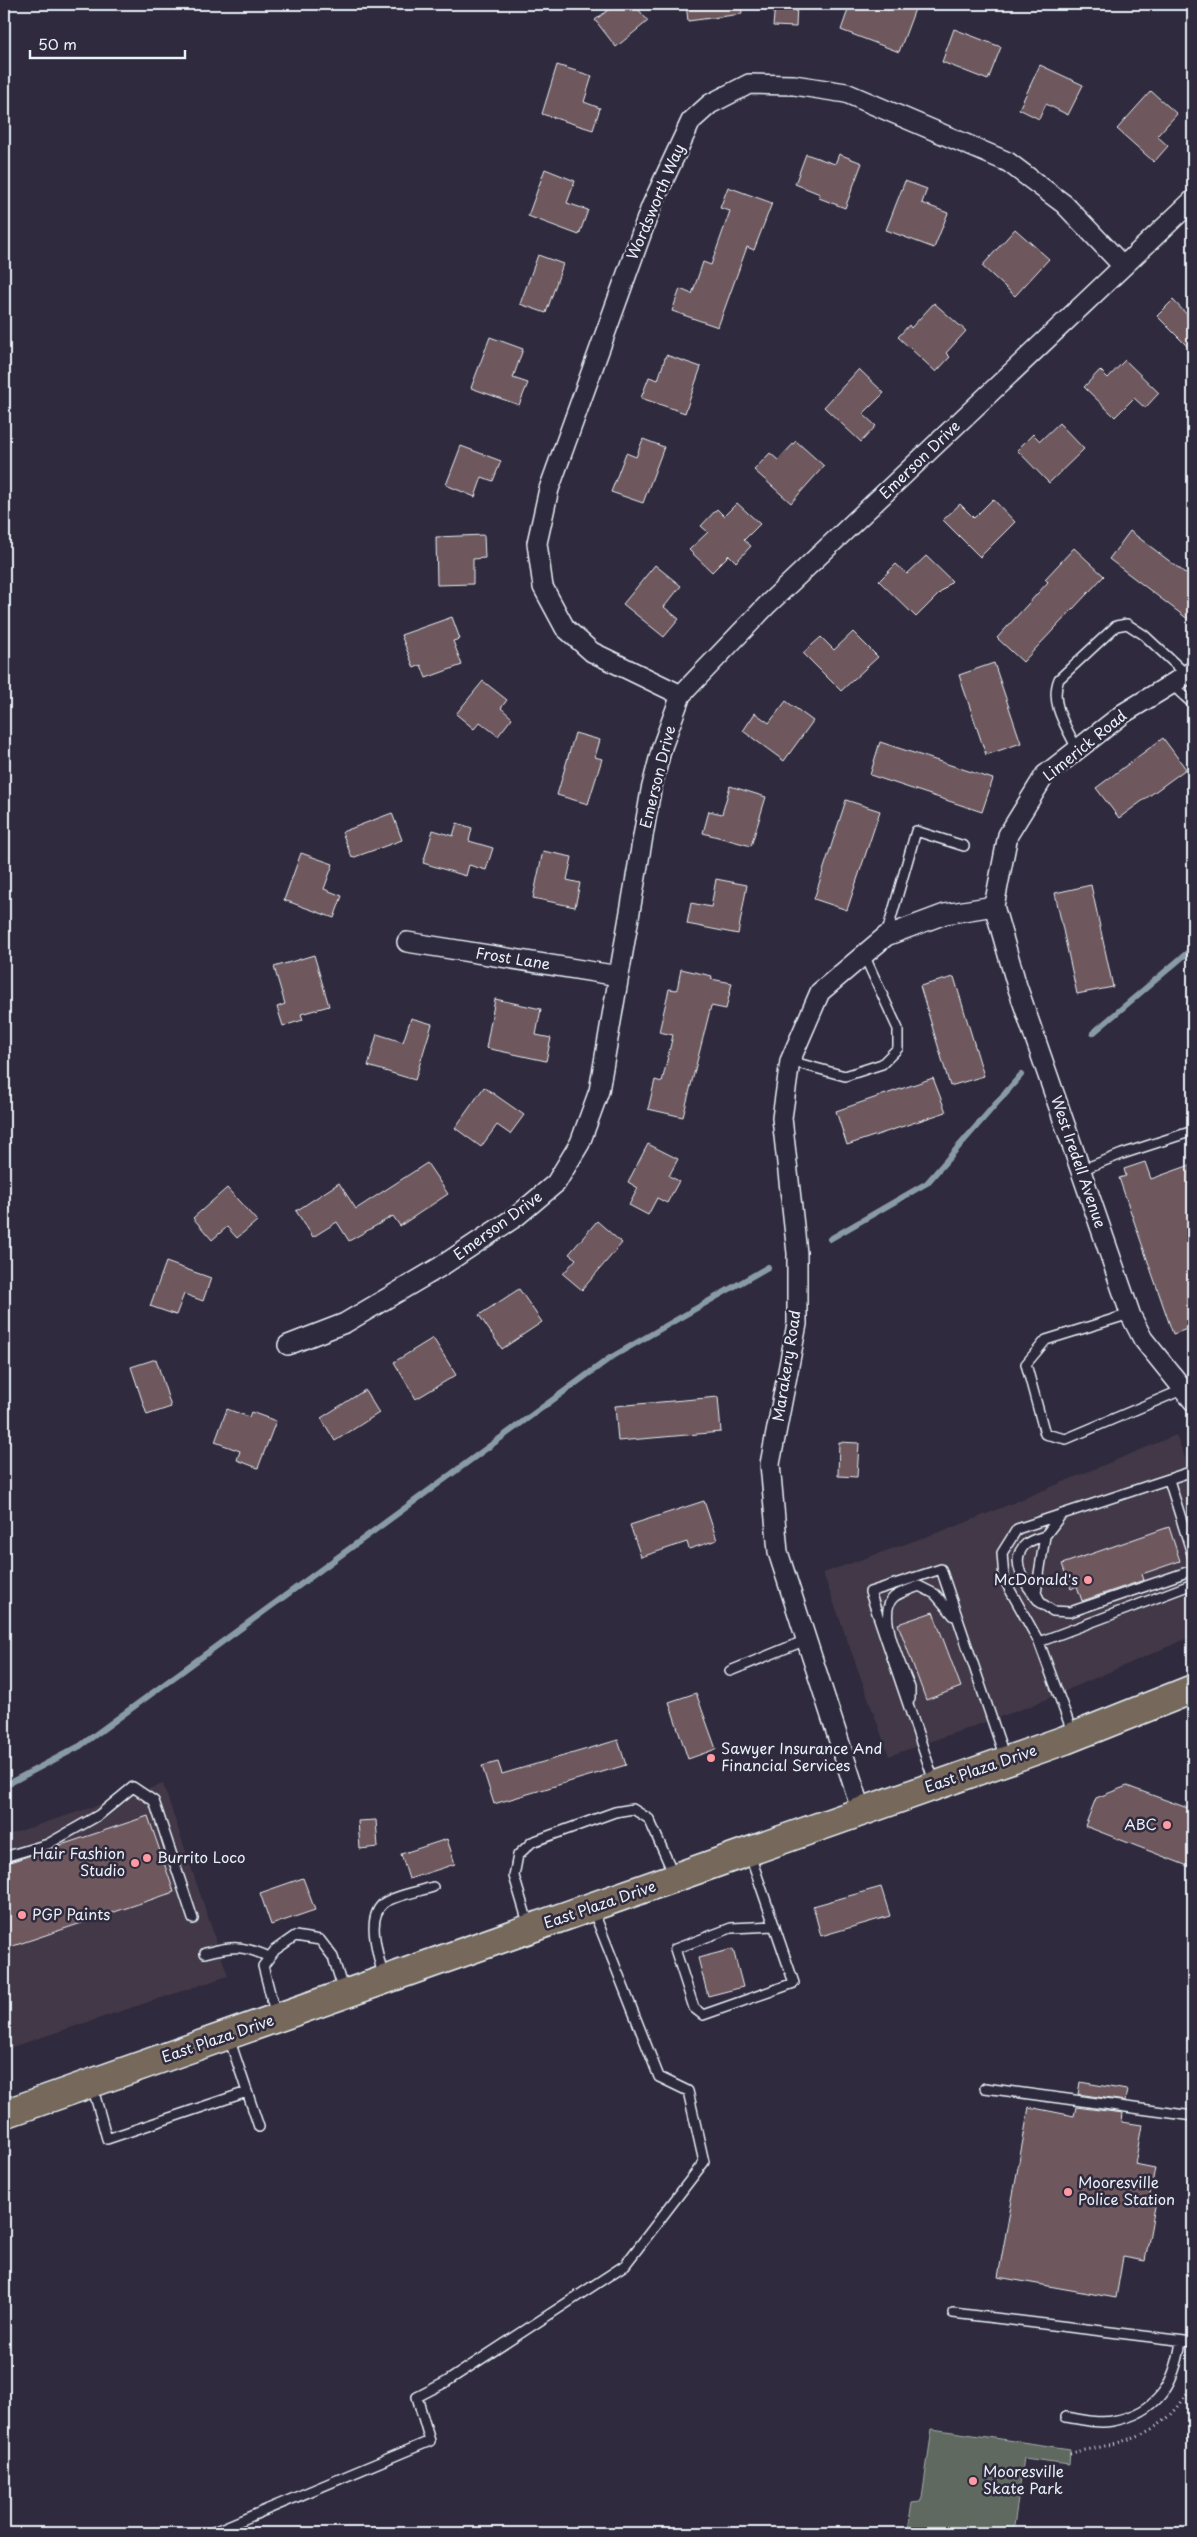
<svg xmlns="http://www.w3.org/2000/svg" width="1197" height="2537" font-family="'Playpen Sans',sans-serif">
<rect width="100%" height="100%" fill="#2f2a3d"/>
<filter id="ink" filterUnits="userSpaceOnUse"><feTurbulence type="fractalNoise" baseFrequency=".02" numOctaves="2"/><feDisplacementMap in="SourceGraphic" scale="10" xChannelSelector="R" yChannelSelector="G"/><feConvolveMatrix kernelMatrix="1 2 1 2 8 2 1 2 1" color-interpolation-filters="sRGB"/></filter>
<g filter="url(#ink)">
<path fill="#423847" d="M1176 1435 1193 1477V1636L1028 1707 889 1756 823 1573 962 1524Z
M163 1784 228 1976 6 2049 4 2042V1836Z"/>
<path fill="#5e695e" stroke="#a3adab" d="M932 2429 1070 2449 1069 2464 1024 2458 1013 2533H907L912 2503 920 2502 922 2498Z"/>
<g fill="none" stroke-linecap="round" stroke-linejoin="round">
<path stroke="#899ba8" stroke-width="6" d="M1093 1033 1193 948
M830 1239 927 1183 1021 1075
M4 1786 80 1746 610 1358 768 1267"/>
</g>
<path fill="#6e585d" stroke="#e8f1f8" d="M616 4H634L648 21 616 47 595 20Z
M686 4H741L742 14 688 21Z
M775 4H797L796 27 773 26Z
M850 4H871L889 10 891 4H900L915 9 899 52 841 30Z
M954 29 1001 47 988 80 942 62Z
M557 65 592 76 584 102 600 108 593 130 542 114Z
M1040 65 1083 85 1068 115 1046 104 1039 119 1019 109Z
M1151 91 1177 114 1157 136 1168 146 1154 162 1117 129Z
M806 154 835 164 839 154 862 163 845 208 819 198 820 194 795 184Z
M545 169 575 181 567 203 588 210 579 235 528 216Z
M905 181 927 189 922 203 948 213 934 248 886 230Z
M728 187 772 203 754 250 747 247 718 327 672 311 680 289 692 294 703 262 711 265 730 211 720 208Z
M1015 229 1049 259 1015 296 982 266Z
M538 255 563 264 546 313 520 304Z
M1173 300 1193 321V352L1157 316Z
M934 303 966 331 946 353 950 357 936 372 898 337 909 325 911 328Z
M490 337 523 349 513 378 528 383 519 405 471 388Z
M666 355 701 367 685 413 641 398 649 377 658 380Z
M1125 360 1159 393 1145 408 1134 398 1115 417 1084 387 1100 370 1108 378Z
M859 369 884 393 863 414 876 426 861 442 824 407Z
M1059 423 1084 449 1049 483 1017 450 1033 434 1040 441Z
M643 439 664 447 643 503 611 492 626 453 636 457Z
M796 441 824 466 791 503 754 470 770 453 778 460Z
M461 446 501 461 493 481 482 477 475 497 446 485Z
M993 499 1015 522 980 557 943 520 960 504 974 518Z
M737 503 760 524 744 540 751 546 736 562 729 555 712 572 689 550 708 532 701 526 717 509 724 516Z
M1130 531 1193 579V623L1109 559Z
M484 535 485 558 473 559V584L437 585 436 537Z
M1074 548 1104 576 1023 662 997 638 1048 582 1045 579Z
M926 556 952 581 916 617 879 581 896 564 907 574Z
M655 565 681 586 664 607 679 619 664 637 623 604Z
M452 617 460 639 453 641 462 665 426 678 421 665 414 668 401 635Z
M853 632 878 657 841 691 803 653 821 637 834 650Z
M994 663 1021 743 986 755 959 675Z
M483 681 507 700 501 708 512 718 498 736 480 722 474 729 456 714Z
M786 701 813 721 784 761 743 731 755 713 769 723Z
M575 733 600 740 595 757 602 759 588 804 557 795Z
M1163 738 1186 769 1119 818 1096 788Z
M880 742 993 779 982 812 870 775Z
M730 786 766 797 751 846 703 833 709 811 722 814Z
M846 800 880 811 847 910 814 899Z
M392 813 402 840 352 858 342 832Z
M457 823 472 828 469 841 493 848 486 870 469 865 466 876 423 863 433 830 453 836Z
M543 851 572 857 567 880 580 883 575 907 533 898Z
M301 853 333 864 324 889 342 896 334 918 284 900Z
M716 879 747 885 738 934 687 924 691 903 711 907Z
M1091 885 1113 987 1077 994 1055 893Z
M314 955 329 1006 301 1014 303 1020 283 1026 277 1007 285 1004 274 967Z
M681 969 712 976 711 979 732 983 726 1009 711 1006 683 1117 648 1109 655 1080 662 1082 673 1035 659 1032 669 989 677 990Z
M954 977 984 1076 950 1086 920 986Z
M495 999 541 1009 536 1035 551 1038 546 1061 486 1048Z
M411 1018 432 1024 415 1080 368 1066 377 1034 403 1042Z
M933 1078 946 1112 847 1145 836 1111Z
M484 1087 524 1115 510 1134 497 1125 481 1147 455 1128Z
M648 1144 678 1159 669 1176 679 1181 667 1203 657 1198 648 1215 629 1205 638 1188 628 1182Z
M1145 1162 1151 1179 1193 1164V1327L1173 1334 1119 1178 1126 1176 1124 1169Z
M427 1163 448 1194 400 1226 393 1216 349 1241 337 1222 313 1237 296 1211 339 1183 356 1209Z
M227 1188 257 1221 237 1238 227 1227 212 1240 193 1218Z
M597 1221 622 1243 582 1290 563 1274 576 1259 569 1254Z
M166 1262 211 1278 203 1301 184 1294 176 1315 150 1306Z
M519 1289 542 1322 502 1349 479 1315Z
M433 1338 456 1375 416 1399 394 1362Z
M156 1359 171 1407 147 1415 131 1367Z
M365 1390 379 1413 335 1441 321 1418Z
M718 1397 721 1432 618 1441 615 1406Z
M227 1409 249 1417 251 1412 276 1421 258 1468 237 1460 240 1451 215 1442Z
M839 1442 859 1443 857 1477 838 1476Z
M704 1501 717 1540 689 1549 687 1542 641 1557 630 1525Z
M1169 1527 1180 1561 1142 1574 1144 1580 1082 1601 1077 1586 1071 1589 1062 1564Z
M933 1612 961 1687 926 1700 898 1624Z
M696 1693 716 1749 688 1759 669 1702Z
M618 1740 626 1765 494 1804 482 1766 498 1762 502 1774Z
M1127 1786 1193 1810V1868L1085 1826 1096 1798Z
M148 1816 174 1892 4 1949V1864Z
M376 1820 378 1847 360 1849 358 1821Z
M447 1839 455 1864 409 1879 401 1854Z
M303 1878 315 1910 271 1925 260 1893Z
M881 1887 890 1916 821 1936 813 1906Z
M733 1949 743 1987 708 1996 698 1958Z
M1080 2082 1127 2090 1125 2101 1078 2094Z
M1029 2107 1074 2116 1076 2107 1123 2113 1122 2122 1142 2125 1135 2164 1155 2168 1149 2200 1156 2201 1145 2261 1123 2257 1116 2298 998 2277Z"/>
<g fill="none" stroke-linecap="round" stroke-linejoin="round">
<g stroke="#e8f1f8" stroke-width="12">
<path id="lane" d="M1171 684 1193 704
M1077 749C1067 728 1049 703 1059 679L1116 626 1127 624 1144 635 1187 675
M886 936 916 831 964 846
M790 1061 845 1076 882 1064 898 1048V1029L864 955
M1081 1170 1122 1154 1193 1131
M1130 1314 1046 1340 1026 1364 1045 1434 1066 1439 1184 1389
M1169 1480 1193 1557
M1061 1515 1045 1536 1036 1593 1041 1603 1053 1611 1070 1612 1193 1570
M1038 1600C1027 1587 1007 1560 1026 1544 1030 1540 1039 1538 1045 1536
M1039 1642 1193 1584
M730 1671 806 1640
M910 1699V1688C903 1669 875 1613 894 1597 900 1592 912 1589 919 1586L935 1594 954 1616
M1073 1734 1039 1642 1004 1579 1002 1553 1017 1529 1193 1471
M935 1784 870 1592 941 1569 1005 1758
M750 1855 794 1983 703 2015 694 2008 675 1949 731 1928 775 1926
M4 1857 48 1844 99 1815 133 1787 154 1801 193 1919
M529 1926 514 1876 518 1855 532 1842 615 1812 633 1809 649 1819 674 1875
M205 1953C232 1946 243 1945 269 1957
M383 1978C380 1957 364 1919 384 1903 393 1896 421 1891 433 1887
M276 2016 263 1966 275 1950 295 1936 320 1940 333 1957 344 1992
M229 2038 259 2127
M92 2085 107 2139 247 2092
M985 2088 1193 2116
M953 2313 1193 2342
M1066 2417C1080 2419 1097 2424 1112 2421 1158 2413 1175 2384 1181 2341
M211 2533 430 2441 417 2397 446 2382 625 2265 704 2162 688 2091 659 2077 593 1910"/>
</g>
<g stroke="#e8f1f8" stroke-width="22">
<path id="street" d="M1193 671 1124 713 1045 775 1008 835 994 906 1017 986 1131 1316 1143 1339 1193 1401
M681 695 592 652 565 628 543 587 537 543 549 489 651 207 691 121 710 104 749 84 794 85 846 93 1008 162 1064 204 1123 266
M407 942 619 976
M288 1345 345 1323 440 1267 517 1216 556 1183 580 1143 599 1091 651 790 662 747 681 695 768 604 1193 200
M862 1812 778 1552 770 1464 797 1324V1253L782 1118 790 1061 820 992 886 936 945 914 994 906"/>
</g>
<g stroke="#e8f1f8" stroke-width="31">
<path id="primary" d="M4 2114 1065 1740 1193 1689"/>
</g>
<path stroke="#e8f1f8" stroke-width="3" stroke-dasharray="1 4" stroke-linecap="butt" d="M1070 2453C1107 2446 1152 2439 1177 2408 1183 2401 1186 2392 1193 2386"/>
<use href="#lane" stroke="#2f2a3d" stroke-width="9"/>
<use href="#street" stroke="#2f2a3d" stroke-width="19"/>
<use href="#primary" stroke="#76695c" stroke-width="28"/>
</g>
</g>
<g fill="#ff9aa2" stroke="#2f2a3d" stroke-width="2">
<circle cx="1088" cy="1580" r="5"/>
<circle cx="711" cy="1758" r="5"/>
<circle cx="1167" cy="1825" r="5"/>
<circle cx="147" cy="1858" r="5"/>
<circle cx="135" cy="1863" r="5"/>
<circle cx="22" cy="1915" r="5"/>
<circle cx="1068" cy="2192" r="5"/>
<circle cx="973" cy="2481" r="5"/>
</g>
<g text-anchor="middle" stroke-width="5" stroke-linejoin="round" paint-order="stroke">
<g font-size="15" fill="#e8f1f8" stroke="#2f2a3d">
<text transform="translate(656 202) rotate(-67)" y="5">Wordsworth Way</text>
<text transform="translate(920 460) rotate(-44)" y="5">Emerson Drive</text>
<text transform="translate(1085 746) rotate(-39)" y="5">Limerick Road</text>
<text transform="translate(658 777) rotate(-76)" y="5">Emerson Drive</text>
<text transform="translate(513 959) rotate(9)" y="5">Frost Lane</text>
<text transform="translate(1078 1162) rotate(71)" y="5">West Iredell Avenue</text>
<text transform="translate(498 1226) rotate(-36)" y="5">Emerson Drive</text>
<text transform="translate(787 1366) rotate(-81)" y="5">Marakery Road</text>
<text transform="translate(981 1769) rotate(-19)" y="5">East Plaza Drive</text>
<text transform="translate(600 1905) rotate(-19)" y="5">East Plaza Drive</text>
<text transform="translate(218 2039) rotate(-19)" y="5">East Plaza Drive</text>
</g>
<g font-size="15" fill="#e8f1f8" stroke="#2f2a3d" text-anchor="start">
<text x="1078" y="1585" text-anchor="end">McDonald's</text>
<text x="721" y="1754">Sawyer Insurance And<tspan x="721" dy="17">Financial Services</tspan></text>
<text x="1157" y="1830" text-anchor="end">ABC</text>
<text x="125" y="1859" text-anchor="end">Hair Fashion<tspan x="125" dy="17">Studio</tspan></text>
<text x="157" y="1863">Burrito Loco</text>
<text x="32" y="1920">PGP Paints</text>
<text x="1078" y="2188">Mooresville<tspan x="1078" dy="17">Police Station</tspan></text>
<text x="983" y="2477">Mooresville<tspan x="983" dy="17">Skate Park</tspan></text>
</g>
</g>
<rect width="1197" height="2537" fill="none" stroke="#2f2a3d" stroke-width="20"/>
<rect x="10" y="10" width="1177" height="2517" fill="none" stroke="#e8f1f8" stroke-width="2" filter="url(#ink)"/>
<path d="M30 50v8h155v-8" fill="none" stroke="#e8f1f8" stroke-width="2.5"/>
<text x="38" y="50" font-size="15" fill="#e8f1f8" stroke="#2f2a3d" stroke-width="4" paint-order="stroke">50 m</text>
</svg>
